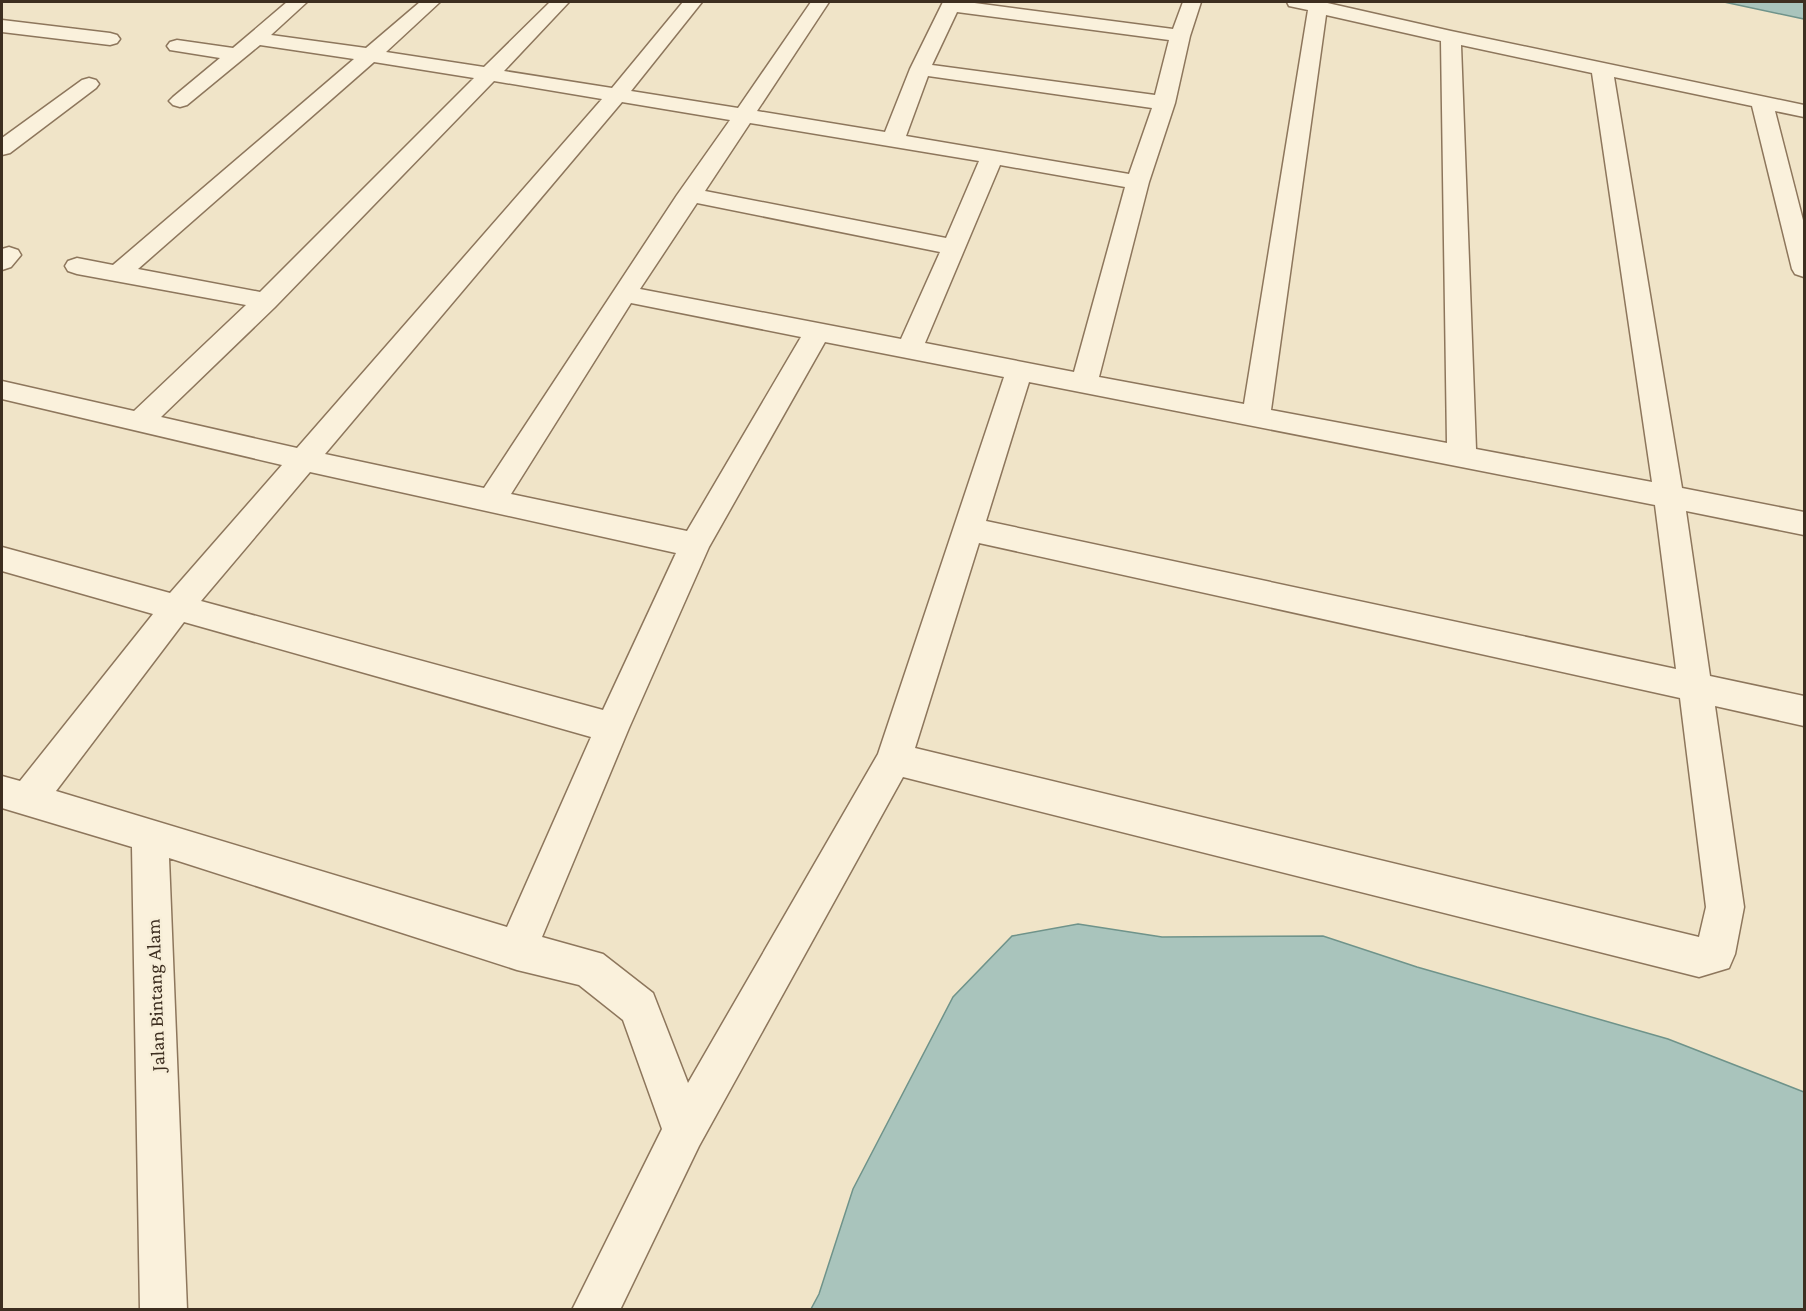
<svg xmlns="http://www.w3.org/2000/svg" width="1806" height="1311" font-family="'Crimson Pro',serif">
<rect width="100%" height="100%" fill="#f0e4c8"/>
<path fill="#a9c4bc" stroke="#6f938a" stroke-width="1.5" d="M1724 2H1804V19Z
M1078 924 1162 937 1323 936 1417 967 1668 1039 1804 1092V1309H811L819 1294 853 1189 953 997 1012 936Z"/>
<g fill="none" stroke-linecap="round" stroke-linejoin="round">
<g stroke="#8d765c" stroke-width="3">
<path id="minor" d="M287 2H307L271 35 366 48 420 2H440L386 52 484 67 550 2H569L504 71 612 88 683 2H702L631 91 738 108 811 2H829L757 111 885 132 910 69 943 2H967L1173 29 1183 2H1201L1190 36 1175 103 1149 182 1099 377 1244 404 1308 10 1289 6 1287 2H1323L1451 31 1804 105V117L1775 111 1804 224V277L1795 274 1792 269 1752 106 1614 77 1682 488 1804 512V535L1686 511 1710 676 1804 696V726L1715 706 1744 907 1735 954 1729 968 1699 977 903 777 699 1146 620 1310H572L662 1129 623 1020 579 985 517 970 169 858 187 1310H140L132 847 2 808V776L20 781 153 614 2 571V547L170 593 282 465 2 399V381L134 411 246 305 77 274 68 271 65 266 68 261 77 258 113 265 354 59 260 45 187 105 180 107 173 105 169 101 173 97 220 58 170 50 167 46 170 42 177 40 233 48ZM957 12 1169 40 1155 95 932 65ZM1326 15 1441 41 1447 443 1271 410ZM1461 45 1592 73 1652 482 1476 449ZM374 62 474 78 260 292 138 269ZM928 76 1152 108 1129 174 906 136ZM494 81 602 99 297 448 161 417 275 307ZM622 102 730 120 677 195 484 488 325 454ZM750 123 979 161 946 238 705 191ZM1000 165 1125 187 1074 372 925 343ZM697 203 940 252 901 339 640 289ZM631 303 801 337 687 531 511 494ZM825 342 1004 377 878 754 688 1083 653 993 603 954 542 937 629 728 709 547ZM1029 382 1655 505 1676 669 986 521ZM310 472 676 553 603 710 201 601ZM979 543 1680 698 1706 907 1699 937 915 748ZM184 622 591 737 507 927 56 791Z
M2 20 110 33 117 35 120 39 117 43 110 45 2 32Z
M89 78 96 80 99 84 96 88 10 153 2 155V138L82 80Z
M9 247 18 250 21 255 11 267 2 270V249Z"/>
</g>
<use href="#minor" fill="#faf1dc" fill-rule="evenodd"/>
</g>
<g text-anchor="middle" stroke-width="5" stroke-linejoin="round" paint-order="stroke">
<g font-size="20" fill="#3d2e20" stroke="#f7eed8">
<text transform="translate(155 995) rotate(-92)" y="7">Jalan Bintang Alam</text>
</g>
</g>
<rect width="1806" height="1311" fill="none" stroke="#3d2e20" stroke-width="6"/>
</svg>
